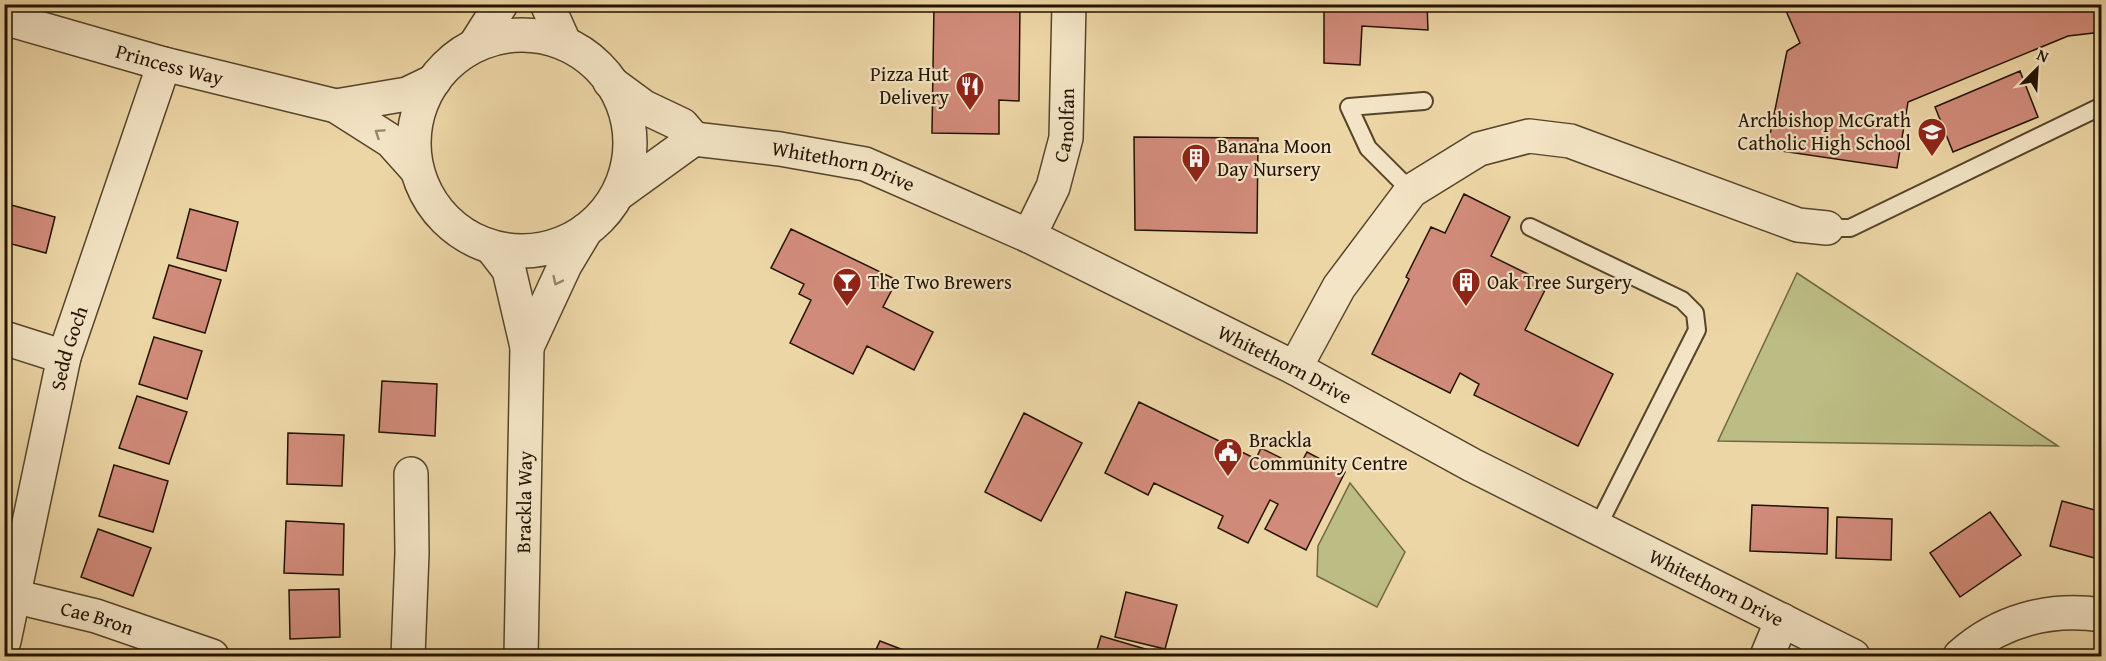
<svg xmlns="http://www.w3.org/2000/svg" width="2106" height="661" font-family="'Gentium Book Plus',serif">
<rect width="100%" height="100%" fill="#edd6a6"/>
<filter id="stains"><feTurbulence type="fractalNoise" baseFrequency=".00333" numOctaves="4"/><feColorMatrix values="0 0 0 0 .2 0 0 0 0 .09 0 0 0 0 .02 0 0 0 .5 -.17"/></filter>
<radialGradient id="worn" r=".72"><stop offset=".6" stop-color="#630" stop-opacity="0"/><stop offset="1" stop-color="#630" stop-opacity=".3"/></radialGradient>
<path fill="#bcbd84" stroke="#6f6842" stroke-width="1.5" d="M1797 273 2058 446 1718 441Z
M1350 483 1405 552 1377 607 1317 576 1318 546Z"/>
<path fill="#d18b7a" stroke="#221300" stroke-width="1.5" d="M934 4H1020L1019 101 999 100V134L932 133Z
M1324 4H1427L1428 30 1362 26 1360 65 1324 63Z
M1783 4H2102V32L2068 36 1908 102 1897 168 1767 149 1787 51 1800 43Z
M2020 71 2038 117 1953 152 1935 107Z
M1134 137 1258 138 1257 233 1135 230Z
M1464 194 1510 217 1491 256 1548 284 1525 330 1613 374 1578 446 1474 395 1479 384 1460 373 1450 393 1372 354 1409 279 1406 277 1431 227 1445 233Z
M4 203 55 217 46 253 4 242Z
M190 209 238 222 226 271 177 258Z
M791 229 897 280 883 307 933 332 914 370 867 346 853 374 790 343 811 300 799 294 804 284 771 268Z
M169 265 221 280 205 333 153 318Z
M154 337 202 351 187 399 139 384Z
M382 381 437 384 435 436 379 432Z
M137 396 187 412 169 464 119 448Z
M1139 402 1256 459 1261 448 1299 467 1307 452 1345 472 1306 550 1265 529 1278 504 1270 500 1248 543 1218 528 1223 516 1154 483 1148 495 1105 473Z
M1024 413 1082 443 1041 521 985 492Z
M288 433 344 435 342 486 287 484Z
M114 465 168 481 153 532 99 516Z
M2062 501 2102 512V560L2050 546Z
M1752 505 1828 508 1827 554 1750 551Z
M1990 512 2021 555 1960 597 1930 553Z
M1837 517 1892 519 1891 560 1836 558Z
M286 521 344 524 343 575 284 573Z
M98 529 151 548 133 596 81 577Z
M339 589 340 637 290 639 289 590Z
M1126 592 1177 605 1165 649 1115 637Z
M1101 636 1159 653 1158 656H1095Z
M880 641 919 656H873Z"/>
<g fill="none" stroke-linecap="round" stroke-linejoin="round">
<g stroke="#55442a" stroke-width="20">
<path id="service" d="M1411 191 1368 148 1349 107 1424 101
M1530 227 1682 300 1695 313 1697 330 1597 528
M1827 228H1850L2102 106"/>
</g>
<g stroke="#55442a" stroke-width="36">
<g id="minor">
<path d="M610 82 644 107 682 125 694 139"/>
<path id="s1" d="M618 194 694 139 780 149 865 164 1029 236 1295 368 1472 465 1853 656"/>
<path id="s2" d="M1029 236 1053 187 1066 138 1069 4"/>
<path d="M4 338 64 357"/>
<path d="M1295 368 1339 287 1411 191 1479 149 1529 136 1570 141 1798 225 1827 228"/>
<path id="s3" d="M13 596 96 616 212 656"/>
<path id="s4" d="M4 641 64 357 164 64"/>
<path d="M408 656 412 553 411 474"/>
<path d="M1767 656 1782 620"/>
<path d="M1960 656C1999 621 2049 607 2102 615"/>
</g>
</g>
<g stroke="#55442a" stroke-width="36">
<g id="tertiary">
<path d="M547 4 564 42"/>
<path id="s5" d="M4 18 164 64 336 106 391 141 416 169"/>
<circle cx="522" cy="143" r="108"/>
<path d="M475 45 501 4"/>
<path d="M336 106 407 94 434 81"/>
<path d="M492 248 509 270 527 347 521 656"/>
<path d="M527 347 565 265 586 230"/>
</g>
</g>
<use href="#service" stroke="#f3e4c5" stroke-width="16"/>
<use href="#minor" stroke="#f3e4c5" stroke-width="33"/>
<use href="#tertiary" stroke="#f3e4c5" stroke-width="33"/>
</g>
<defs><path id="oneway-chevron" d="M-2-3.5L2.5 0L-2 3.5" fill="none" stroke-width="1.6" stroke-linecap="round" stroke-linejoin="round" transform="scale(1.5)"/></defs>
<g stroke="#95866c">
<use href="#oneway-chevron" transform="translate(379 133) rotate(-146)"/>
<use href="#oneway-chevron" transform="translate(557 281) rotate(116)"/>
</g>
<defs>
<g id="restaurant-pin" transform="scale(1.5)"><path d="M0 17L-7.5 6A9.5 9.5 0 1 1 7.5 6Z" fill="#8f2418" stroke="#f3e4c5"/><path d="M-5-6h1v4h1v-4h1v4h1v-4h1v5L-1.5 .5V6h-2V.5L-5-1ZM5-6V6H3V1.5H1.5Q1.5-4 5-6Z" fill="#fff"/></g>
<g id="school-pin" transform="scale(1.5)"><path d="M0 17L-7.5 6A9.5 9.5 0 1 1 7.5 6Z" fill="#8f2418" stroke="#f3e4c5"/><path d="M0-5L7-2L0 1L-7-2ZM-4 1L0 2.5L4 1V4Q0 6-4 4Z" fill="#fff"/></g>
<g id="building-pin" transform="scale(1.5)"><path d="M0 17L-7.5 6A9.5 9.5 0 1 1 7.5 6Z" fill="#8f2418" stroke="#f3e4c5"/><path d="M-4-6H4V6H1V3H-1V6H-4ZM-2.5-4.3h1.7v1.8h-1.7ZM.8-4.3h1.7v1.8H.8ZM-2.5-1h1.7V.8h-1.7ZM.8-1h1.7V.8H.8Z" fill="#fff"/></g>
<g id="bar-pin" transform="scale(1.5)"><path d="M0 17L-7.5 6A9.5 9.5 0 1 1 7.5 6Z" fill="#8f2418" stroke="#f3e4c5"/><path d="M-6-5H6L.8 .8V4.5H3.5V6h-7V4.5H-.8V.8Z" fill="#fff"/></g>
<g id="civic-pin" transform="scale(1.5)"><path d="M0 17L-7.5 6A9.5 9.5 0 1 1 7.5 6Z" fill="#8f2418" stroke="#f3e4c5"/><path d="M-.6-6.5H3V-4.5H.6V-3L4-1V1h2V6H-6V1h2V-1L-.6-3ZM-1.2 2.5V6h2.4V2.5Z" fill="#fff"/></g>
</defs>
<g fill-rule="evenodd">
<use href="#restaurant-pin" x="970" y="86"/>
<use href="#school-pin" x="1932" y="132"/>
<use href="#building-pin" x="1196" y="158"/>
<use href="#bar-pin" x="847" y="282"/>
<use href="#building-pin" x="1466" y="282"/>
<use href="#civic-pin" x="1228" y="452"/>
</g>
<g text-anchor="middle" stroke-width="4.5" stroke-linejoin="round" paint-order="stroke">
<g font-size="20" fill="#221300" stroke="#f3e4c5">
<text dy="7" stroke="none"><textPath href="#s5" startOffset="172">Princess Way</textPath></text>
<text dy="7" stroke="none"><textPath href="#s2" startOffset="118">Canolfan</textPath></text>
<text dy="7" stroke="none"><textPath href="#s1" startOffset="246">Whitethorn Drive</textPath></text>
<text dy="7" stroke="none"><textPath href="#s4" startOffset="300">Sedd Goch</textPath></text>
<text dy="7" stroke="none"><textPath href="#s1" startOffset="732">Whitethorn Drive</textPath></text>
<text transform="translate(524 502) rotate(-89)" y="7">Brackla Way</text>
<text dy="7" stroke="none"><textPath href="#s1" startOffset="1218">Whitethorn Drive</textPath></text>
<text dy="7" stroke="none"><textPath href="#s3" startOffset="87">Cae Bron</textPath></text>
</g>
<g font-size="20" fill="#221300" stroke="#f3e4c5" text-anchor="start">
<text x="949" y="81" text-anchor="end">Pizza Hut<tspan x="949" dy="23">Delivery</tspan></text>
<text x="1911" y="127" text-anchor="end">Archbishop McGrath<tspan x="1911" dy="23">Catholic High School</tspan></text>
<text x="1217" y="153">Banana Moon<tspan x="1217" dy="23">Day Nursery</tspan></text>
<text x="868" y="289">The Two Brewers</text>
<text x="1487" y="289">Oak Tree Surgery</text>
<text x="1249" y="447">Brackla<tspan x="1249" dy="23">Community Centre</tspan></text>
</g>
</g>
<rect width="2106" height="661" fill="none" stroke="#edd6a6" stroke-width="24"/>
<rect x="6" y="6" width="2094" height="649" fill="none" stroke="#221300" stroke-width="3"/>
<rect x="12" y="12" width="2082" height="637" fill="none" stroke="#221300" stroke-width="1.5"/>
<g transform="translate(2037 69) rotate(24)" stroke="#f3e4c5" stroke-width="4.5" paint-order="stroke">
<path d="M0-4.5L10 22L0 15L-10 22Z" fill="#221300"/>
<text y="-9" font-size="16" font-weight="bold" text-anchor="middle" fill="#221300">N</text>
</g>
<rect width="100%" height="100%" filter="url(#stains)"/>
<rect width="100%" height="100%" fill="url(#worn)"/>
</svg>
